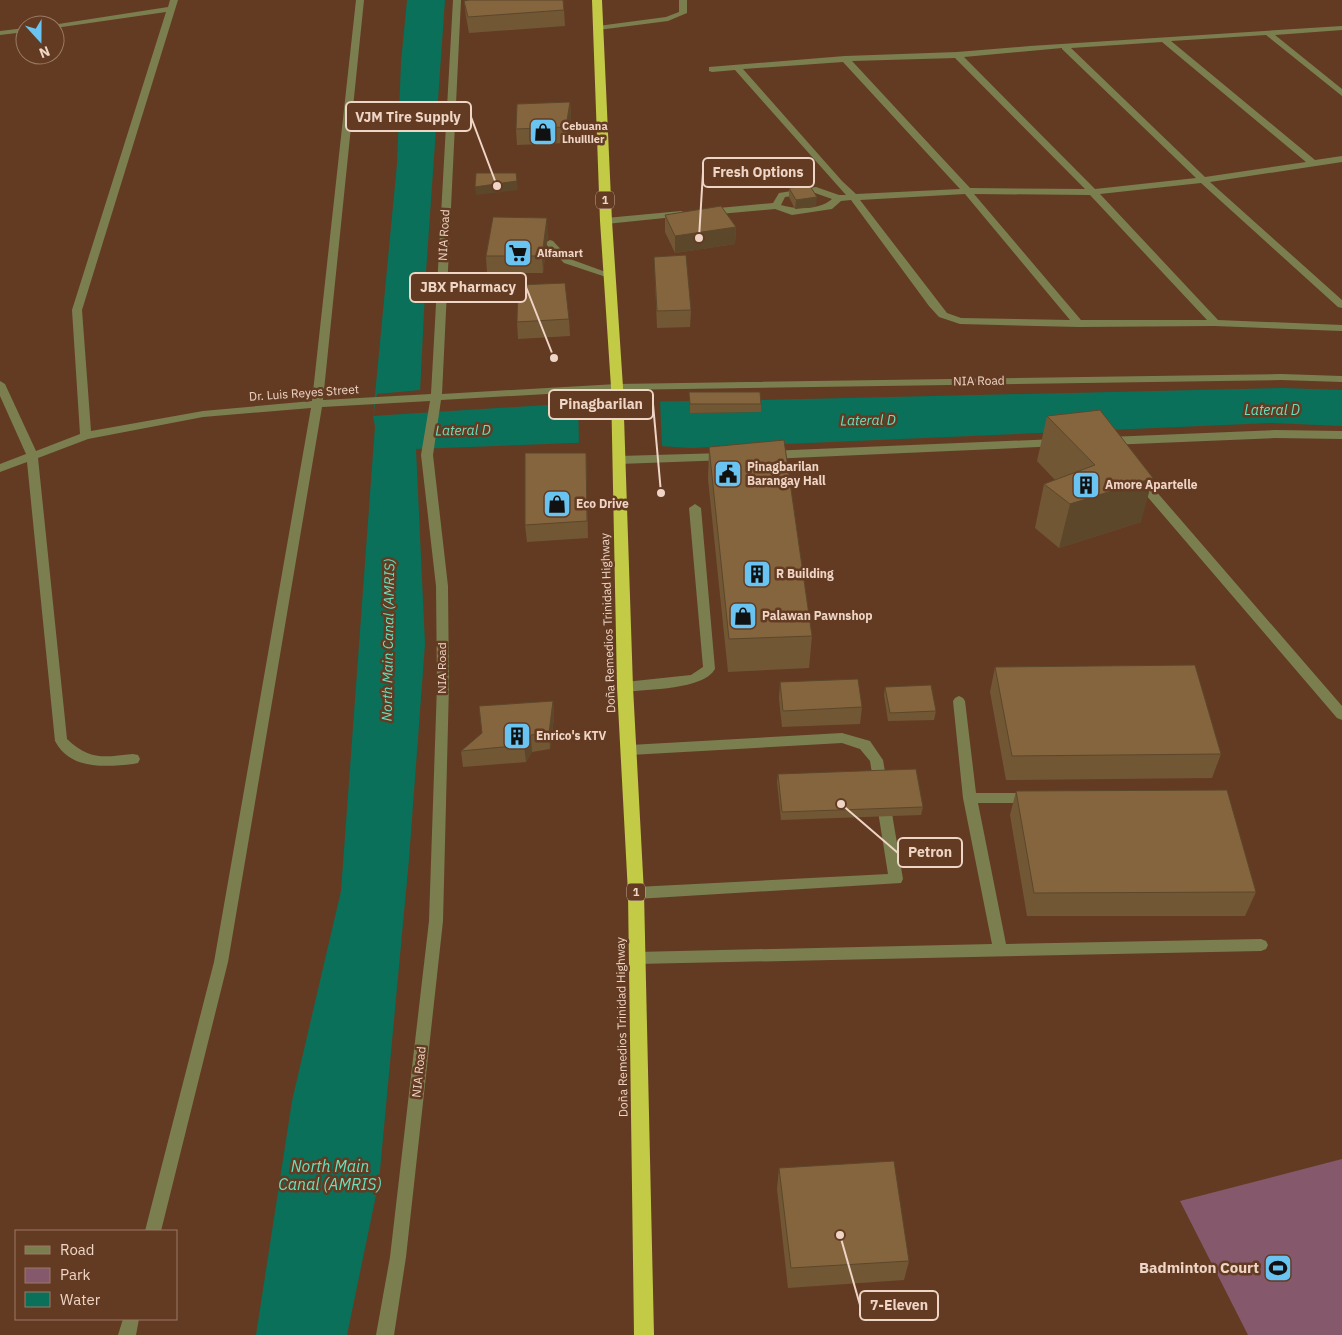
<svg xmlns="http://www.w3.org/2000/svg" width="1342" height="1335" font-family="'IBM Plex Sans',sans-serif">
<rect width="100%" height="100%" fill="#633b22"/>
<path fill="#86586c" d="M1342 1159V1335H1248L1180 1201Z"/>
<path fill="#0a705a" d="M407 0H445L426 272 419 413 579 403 689 401 690 413 761 412 760 400 1283 388 1342 390V426L1271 423 690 448 600 442 416 449 425 644 409 859 379 1181 347 1335H256L292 1101 341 891 375 426 373 416 397 164 401 62Z"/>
<path fill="#633b22" d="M420 390 419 413 373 416 377 394Z
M660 399 662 448 579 445 578 401Z"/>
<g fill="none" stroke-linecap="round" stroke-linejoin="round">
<path fill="#7b7f4f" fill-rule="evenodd" d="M170 0H178L82 310 91 431 203 411 312 401 356 0H364L323 400 431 394 453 0H461L442 394 617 384 1281 374 1342 376V382L1281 380 617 390 441 400 433 455 448 586 449 685 443 921 406 1257 394 1335H376L390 1257 429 921 437 685 436 586 421 455 430 401 322 407 228 962 161 1231H145L214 962 311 408 203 417 88 439 38 458 67 739C90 761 104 757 133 754L138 755 140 759 138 763 133 764C105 767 70 770 55 741L27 462 0 472V464L26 454 0 396V381L5 384 36 451 80 434 72 310 166 12 55 28V25H52L168 7Z
M679 0H687V13L668 21 598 30 594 28 598 26 666 17 679 12Z
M1342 26V30L1275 35 1342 89V96L1266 35 1171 41 1315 160 1342 156V162L1210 182 1342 300V308L1338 307 1201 183 1100 194 1218 320 1342 325V331L1215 326 1079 327 960 324 939 317 929 306 851 200 841 201 832 209 792 215 775 209 708 215 703 212 708 209 773 203 779 193 816 187 839 195H846L735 70 712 72 709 71V67L845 56 957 52 1030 46ZM1162 42 1306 162 1205 177 1071 48ZM1062 48V49L1196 178 1095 189 964 57ZM955 58 1085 189 970 188 852 61ZM843 62 960 189 856 194 842 181 743 69ZM815 193 832 199C820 210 796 210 781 205L785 197ZM965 194 1070 320 961 318 947 313 860 200ZM974 194 1090 195 1207 320H1081Z
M25 28V32L0 35V31Z
M681 211 684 212V216L606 224 601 221 606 218Z
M550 240 553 241 570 259 614 275 609 278 564 263 545 243Z
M1275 430 1342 431V439L1275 438 1109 445 1104 441 1109 437Z
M1056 439 1061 443 1060 446 769 459 763 455 769 451Z
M724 453 730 457 728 460 619 464 613 460 619 456Z
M1138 474 1142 475 1342 706V720L1337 718 1134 481 1132 478 1134 475Z
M695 504 701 508 715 669C703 690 648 689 625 692L621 690 619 687 621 684 625 682 691 675 703 667 689 508Z
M959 696 963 698 965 701 976 793H1030L1035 794 1037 798 1035 802 1030 803H978L1006 944 1261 939 1266 941 1268 945 1266 949 1261 951 636 964 631 962 629 958 631 954 636 952 992 944 963 798 953 701 955 698Z
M842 733 870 741 883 760 903 879 901 883 636 899 631 897 629 893 631 889 636 887 888 874 870 761 860 749 842 743 630 755 625 754 623 750 625 746 630 745Z
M123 1319H139L136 1335H118Z"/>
<path fill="#c3ca46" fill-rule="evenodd" d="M592 0H602L612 221 623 387 633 687 644 893 654 1335H634L628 893 617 687 611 387 600 221Z"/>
</g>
<path fill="#725735" d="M464 1 564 10 565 26 469 33 466 16Z
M570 102 571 118 567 143 517 145 516 129Z
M789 188 816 206 795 209 789 197Z
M665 215 736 227 735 244 675 253 665 232Z
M548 234 543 273H487L486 256Z
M654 257 691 310 690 327 657 328Z
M569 319 570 336 518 339 517 322Z
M689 392 761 404V412L690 413Z
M1100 410 1141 522 1059 548 1035 528 1044 484 1055 480 1037 461 1047 416Z
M709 447 812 636 809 668 728 672 708 479Z
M586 453 588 538 527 542 525 525Z
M995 667 1221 754 1212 778 1006 780 990 692Z
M780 682 862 707 860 724 782 727 779 699Z
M885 687 936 711 934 720 888 721 884 695Z
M553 701 554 718 550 749 532 752 526 762 463 767 461 751Z
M778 774 923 807 921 815 781 820 777 782Z
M1016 791 1256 892 1245 916H1027L1010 815Z
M779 1168 909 1261 904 1280 788 1288 777 1189Z"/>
<path fill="#5c472b" d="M570 102 571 118 567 143 566 127Z
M517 181 518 190 476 195 475 187Z
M817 197 816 206 795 209 796 200Z
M547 218 548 234 543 273 542 256Z
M736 227 735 244 675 253V236Z
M1153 478 1141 522 1059 548 1070 504Z
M553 701 554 718 550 749 549 733Z
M531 735 532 752 526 762 524 745Z"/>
<path fill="#84653e" stroke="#5c472b" d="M469 0H563L564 10 468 17 464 1Z
M570 102 566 127 516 129 517 104Z
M476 173H516L517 181 475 187Z
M810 186 817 197 796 200 789 188Z
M721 206 736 227 675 236 665 215Z
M493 217 547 218 542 256H486Z
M686 255 691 310 657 311 654 257Z
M565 283 569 319 517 322 518 285Z
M689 392H760L761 404H690Z
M1100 410 1153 478 1070 504 1044 484 1095 465 1047 416Z
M784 440 812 636 729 639 709 447Z
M525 453H586L587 521 525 525Z
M1195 665 1221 754 1012 756 995 667Z
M858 679 862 707 783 711 780 682Z
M931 685 936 711 890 713 885 687Z
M553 701 549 733 531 735 524 745 461 751 482 733 479 706Z
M916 769 923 807 782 812 778 774Z
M1227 790 1256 892 1034 893 1016 791Z
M894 1161 909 1261 791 1268 779 1168Z"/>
<defs>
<g id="shop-square" transform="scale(1.4375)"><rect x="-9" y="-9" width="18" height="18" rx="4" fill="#69c4f1" stroke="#633b22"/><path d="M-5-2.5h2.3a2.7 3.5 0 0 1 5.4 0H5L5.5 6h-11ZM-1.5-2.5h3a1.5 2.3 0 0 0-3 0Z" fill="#111"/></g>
<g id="supermarket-square" transform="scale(1.4375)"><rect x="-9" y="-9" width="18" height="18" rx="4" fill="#69c4f1" stroke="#633b22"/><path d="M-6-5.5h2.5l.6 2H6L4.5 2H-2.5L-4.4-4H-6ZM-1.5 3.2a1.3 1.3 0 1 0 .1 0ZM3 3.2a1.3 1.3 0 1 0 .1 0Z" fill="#111"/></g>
<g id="civic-square" transform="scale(1.4375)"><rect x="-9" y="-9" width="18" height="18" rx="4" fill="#69c4f1" stroke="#633b22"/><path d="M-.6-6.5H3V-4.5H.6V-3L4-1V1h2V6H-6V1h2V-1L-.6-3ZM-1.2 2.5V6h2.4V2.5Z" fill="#111"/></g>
<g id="building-square" transform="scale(1.4375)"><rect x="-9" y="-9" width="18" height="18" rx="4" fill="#69c4f1" stroke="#633b22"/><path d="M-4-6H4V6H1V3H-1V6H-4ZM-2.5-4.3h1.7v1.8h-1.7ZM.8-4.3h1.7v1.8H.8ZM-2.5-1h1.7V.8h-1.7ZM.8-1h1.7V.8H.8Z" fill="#111"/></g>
<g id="stadium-square" transform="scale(1.4375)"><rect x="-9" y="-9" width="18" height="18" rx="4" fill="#69c4f1" stroke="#633b22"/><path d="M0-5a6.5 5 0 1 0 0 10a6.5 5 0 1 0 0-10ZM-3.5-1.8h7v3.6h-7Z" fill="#111"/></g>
</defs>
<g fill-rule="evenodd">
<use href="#shop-square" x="543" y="132"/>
<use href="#supermarket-square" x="518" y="253"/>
<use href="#civic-square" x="728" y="474"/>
<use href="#building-square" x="1086" y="485"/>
<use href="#shop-square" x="557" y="504"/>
<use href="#building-square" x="757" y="574"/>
<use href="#shop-square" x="743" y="616"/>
<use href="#building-square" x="517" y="736"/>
<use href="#stadium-square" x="1278" y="1268"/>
</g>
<g text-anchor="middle" stroke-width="5" stroke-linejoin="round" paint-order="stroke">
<g font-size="11" font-weight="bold" fill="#eed5c6" stroke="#633b22" text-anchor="start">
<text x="562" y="130">Cebuana<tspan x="562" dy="13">Lhuillier</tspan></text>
<text x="537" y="257">Alfamart</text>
</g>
<g fill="#633b22" stroke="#c4a795" stroke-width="1">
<rect x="596" y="191.5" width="18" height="17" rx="4"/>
<rect x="627" y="883.5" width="18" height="17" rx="4"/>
</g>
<g font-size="11" font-weight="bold" fill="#eed5c6">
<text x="605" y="204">1</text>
<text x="636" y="896">1</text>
</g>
<g font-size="12" fill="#eed5c6" stroke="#633b22">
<text transform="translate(444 235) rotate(-87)" y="4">NIA Road</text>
<text transform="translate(979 381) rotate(-1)" y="4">NIA Road</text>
<text transform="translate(304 393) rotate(-4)" y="4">Dr. Luis Reyes Street</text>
<text transform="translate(608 623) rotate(-92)" y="4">Doña Remedios Trinidad Highway</text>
<text transform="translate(442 668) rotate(-90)" y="4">NIA Road</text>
<text transform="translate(622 1027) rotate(-91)" y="4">Doña Remedios Trinidad Highway</text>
<text transform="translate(419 1072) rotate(-84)" y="4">NIA Road</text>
</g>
<g font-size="12" font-weight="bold" fill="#eed5c6" stroke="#633b22" text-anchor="start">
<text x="747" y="471">Pinagbarilan<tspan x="747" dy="14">Barangay Hall</tspan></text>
<text x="1105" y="489">Amore Apartelle</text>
<text x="576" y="508">Eco Drive</text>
<text x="776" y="578">R Building</text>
<text x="762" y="620">Palawan Pawnshop</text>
<text x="536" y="740">Enrico's KTV</text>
</g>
<g font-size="14" font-style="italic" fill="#66e1bf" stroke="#633b22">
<text x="1272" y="415">Lateral D</text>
<text transform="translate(868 420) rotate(-1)" y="5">Lateral D</text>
<text transform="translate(463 430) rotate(-1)" y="5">Lateral D</text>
<text transform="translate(388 640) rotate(-89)" y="5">North Main Canal (AMRIS)</text>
</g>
<g font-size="15" font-weight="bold" fill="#eed5c6" stroke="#633b22" text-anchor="end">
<text x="1259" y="1273">Badminton Court</text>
</g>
<g font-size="16" font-style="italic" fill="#66e1bf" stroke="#633b22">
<text x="330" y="1172">North Main<tspan x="330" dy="18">Canal (AMRIS)</tspan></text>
</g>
</g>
<path fill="none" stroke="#eed5c6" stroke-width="2" d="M497 186L471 117M699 238L703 172M554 358L526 287M661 493L653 404M841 804L898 853M840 1235L860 1305"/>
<g fill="#eed5c6" stroke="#633b22" stroke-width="2">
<circle cx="497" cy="186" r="5"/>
<circle cx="699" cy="238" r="5"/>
<circle cx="554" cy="358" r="5"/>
<circle cx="661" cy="493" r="5"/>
<circle cx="841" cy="804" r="5"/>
<circle cx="840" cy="1235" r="5"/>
</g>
<g fill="#633b22" stroke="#eed5c6" stroke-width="2">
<rect x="346" y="102" width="125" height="29" rx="5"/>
<rect x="703" y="158" width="111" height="29" rx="5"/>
<rect x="410" y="273" width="116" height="29" rx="5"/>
<rect x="549" y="390" width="104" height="29" rx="5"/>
<rect x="898" y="838" width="64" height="29" rx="5"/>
<rect x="860" y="1291" width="78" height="29" rx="5"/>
</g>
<g font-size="14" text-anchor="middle" font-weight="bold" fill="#eed5c6">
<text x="408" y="122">VJM Tire Supply</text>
<text x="758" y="177">Fresh Options</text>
<text x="468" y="292">JBX Pharmacy</text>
<text x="601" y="409">Pinagbarilan</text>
<text x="930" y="857">Petron</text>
<text x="899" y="1310">7-Eleven</text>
</g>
<rect x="15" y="1230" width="162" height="90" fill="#633b22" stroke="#9b7964"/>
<rect x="25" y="1246" width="25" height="8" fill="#7b7f4f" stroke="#9b7964"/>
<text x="60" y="1255" font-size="15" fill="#eed5c6">Road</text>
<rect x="25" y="1268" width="25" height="15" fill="#86586c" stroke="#9b7964"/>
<text x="60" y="1280" font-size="15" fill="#eed5c6">Park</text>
<rect x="25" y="1292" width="25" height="15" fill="#0a705a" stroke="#9b7964"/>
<text x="60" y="1305" font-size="15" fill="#eed5c6">Water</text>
<g transform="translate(40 40) rotate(159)"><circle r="24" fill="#633b22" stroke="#9b7964"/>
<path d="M0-4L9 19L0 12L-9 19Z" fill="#69c4f1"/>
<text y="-8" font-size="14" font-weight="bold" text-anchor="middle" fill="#eed5c6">N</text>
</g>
</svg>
